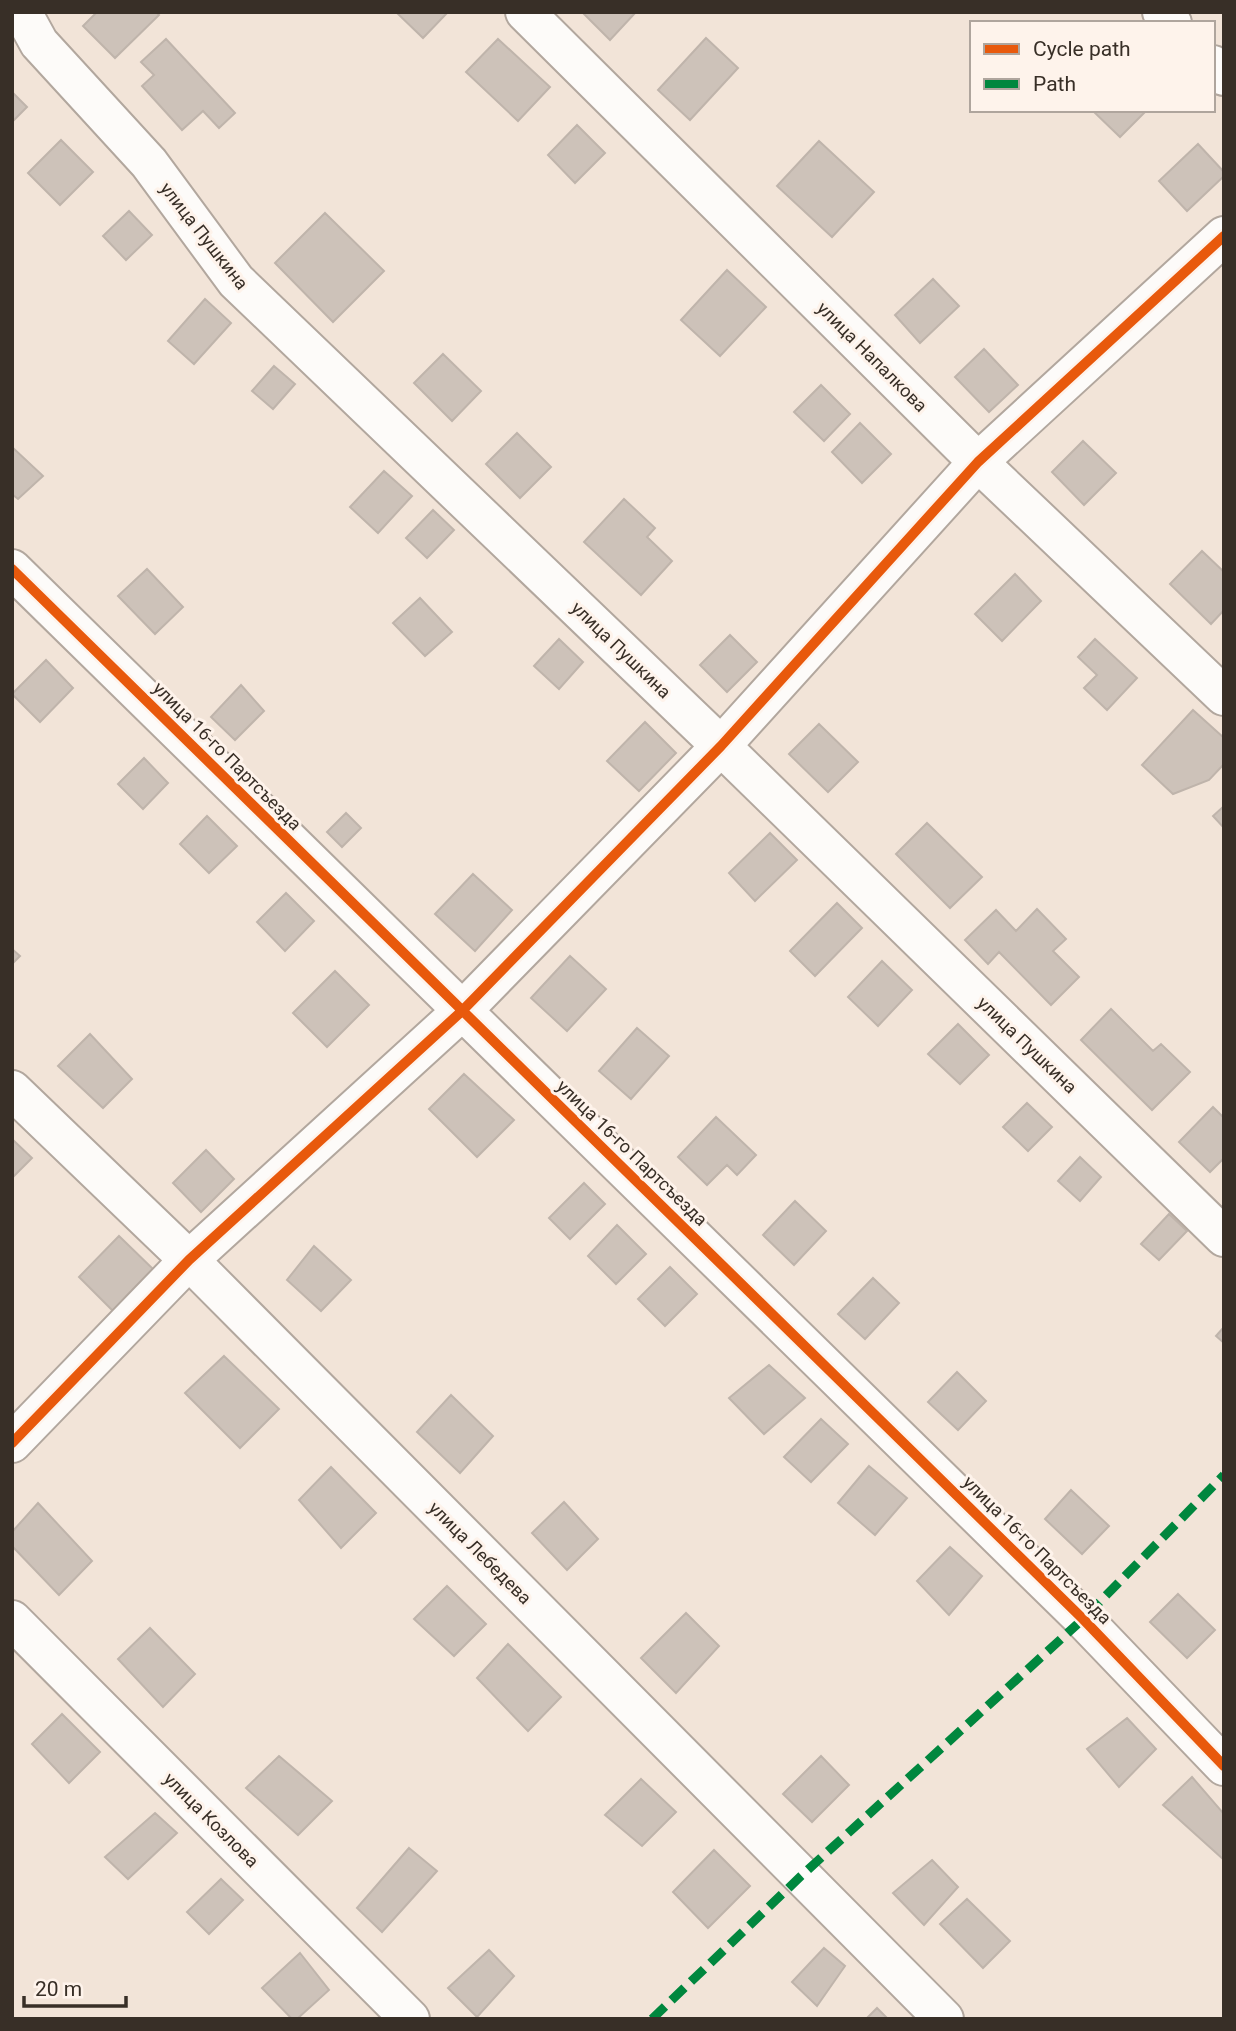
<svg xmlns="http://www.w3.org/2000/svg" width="1236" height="2031" font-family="Roboto,sans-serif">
<rect width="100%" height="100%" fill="#f2e4d8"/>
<path fill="#cdc2b9" stroke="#bfb4ab" stroke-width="2" d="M97 12H156L159 15 115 58 83 26Z
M396 12H448L423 38Z
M582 12H636L610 40Z
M706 38 738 68 690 120 658 90Z
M166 39 235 113 219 128 203 111 182 130 142 86 154 75 141 62Z
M498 39 550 87 518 121 466 72Z
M12 92 27 107 12 122Z
M1092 110H1143L1145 112 1120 137Z
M577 125 605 153 575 183 548 155Z
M61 140 93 172 60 205 28 173Z
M819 141 874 192 832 237 777 186Z
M1198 144 1224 172V176L1187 211 1159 181Z
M129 211 152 235 126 260 103 236Z
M325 213 384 271 333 322 275 263Z
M727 270 766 307 720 356 681 320Z
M933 279 959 306 920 343 895 315Z
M205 299 231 323 194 364 168 341Z
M984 349 1018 385 989 412 955 377Z
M443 354 481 391 452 421 414 383Z
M274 366 295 384 273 409 252 391Z
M821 385 850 414 824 441 794 412Z
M860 423 891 454 862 483 832 452Z
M517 433 551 467 520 498 486 464Z
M1083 441 1116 473 1084 505 1052 472Z
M12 447 43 476 18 499 12 494Z
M384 471 412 496 378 533 350 507Z
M624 499 655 528 647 537 672 561 641 595 584 542Z
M433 510 454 530 427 558 406 538Z
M1202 551 1224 572V610L1211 624 1170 584Z
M147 569 183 607 155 634 118 596Z
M1015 574 1041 601 1002 641 975 614Z
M420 598 452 632 425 656 393 623Z
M730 635 757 662 727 692 700 665Z
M559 639 583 662 559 689 534 666Z
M1095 639 1137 678 1107 710 1084 688 1097 675 1078 657Z
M46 660 73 688 40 722 12 694Z
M241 685 264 711 235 740 211 717Z
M1193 710 1224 738V764L1209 780 1173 794 1142 765Z
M645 722 676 753 639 791 607 761Z
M819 724 858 762 828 792 789 754Z
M144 758 168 783 143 809 118 784Z
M1224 806V828L1213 816Z
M346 813 361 828 342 847 327 832Z
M207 816 237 846 209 873 180 844Z
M927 823 982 877 950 908 896 854Z
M770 833 797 860 755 901 729 873Z
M473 874 512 910 475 951 435 914Z
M286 893 314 921 285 951 257 922Z
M837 903 862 928 815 976 790 951Z
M1037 909 1066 939 1053 951 1079 977 1051 1005 999 952 988 964 965 940 996 910 1016 931Z
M12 949 20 956 12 964Z
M570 956 606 989 567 1031 531 998Z
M882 961 912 990 878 1026 848 997Z
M335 971 369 1005 327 1047 293 1013Z
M1111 1009 1153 1051 1161 1044 1190 1072 1152 1110 1081 1040Z
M958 1024 989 1055 960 1084 928 1054Z
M637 1028 669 1056 631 1099 599 1071Z
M90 1034 132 1079 103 1108 58 1066Z
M464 1074 514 1120 477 1157 429 1109Z
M1027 1103 1052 1127 1028 1151 1003 1127Z
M1213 1107 1224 1118V1158L1210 1172 1179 1142Z
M716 1117 756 1155 737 1175 727 1165 707 1185 678 1157Z
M12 1139 32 1158 12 1178Z
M206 1150 234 1179 201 1212 173 1183Z
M1080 1157 1101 1177 1080 1201 1058 1181Z
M584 1183 605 1204 570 1239 549 1218Z
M795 1201 826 1231 794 1265 763 1235Z
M1169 1214 1187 1231 1159 1260 1141 1244Z
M617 1225 646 1254 616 1284 588 1256Z
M119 1236 154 1270 113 1311 79 1277Z
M314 1246 351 1280 321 1311 287 1280Z
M670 1267 697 1294 665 1326 638 1299Z
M873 1278 899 1303 865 1339 838 1314Z
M1224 1327V1343L1216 1336Z
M224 1356 279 1409 240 1448 185 1393Z
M769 1365 805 1398 764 1434 729 1398Z
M957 1372 986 1401 958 1430 928 1402Z
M451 1395 493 1436 460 1473 417 1432Z
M821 1419 848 1444 811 1482 784 1457Z
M869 1466 907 1498 875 1535 838 1503Z
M331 1467 376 1513 341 1548 299 1500Z
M1071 1490 1109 1526 1082 1554 1045 1519Z
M564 1502 598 1539 567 1570 532 1533Z
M38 1503 92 1561 59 1595 12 1546V1532Z
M950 1547 982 1576 949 1615 917 1581Z
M447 1586 486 1624 454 1656 414 1619Z
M1178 1594 1215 1630 1187 1658 1150 1622Z
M686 1613 719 1646 676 1693 641 1658Z
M150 1628 195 1674 163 1707 118 1659Z
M508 1644 561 1697 528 1731 477 1678Z
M62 1714 100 1752 69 1783 32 1744Z
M1127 1718 1156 1749 1119 1787 1087 1749Z
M279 1756 332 1801 298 1835 246 1788Z
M821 1756 849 1785 812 1822 783 1794Z
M1192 1777 1224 1814V1860L1163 1805Z
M641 1779 676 1812 642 1846 605 1815Z
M155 1813 177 1833 128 1879 105 1857Z
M409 1848 437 1871 382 1932 357 1908Z
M714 1850 750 1886 708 1928 673 1892Z
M932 1860 958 1887 924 1925 893 1893Z
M221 1879 243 1900 209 1934 187 1912Z
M967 1899 1010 1941 983 1968 940 1924Z
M824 1948 845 1966 817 2006 792 1982Z
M489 1950 514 1976 477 2017 448 1988Z
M300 1953 329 1990 297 2019H292L262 1988Z
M877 2008 888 2019H866Z"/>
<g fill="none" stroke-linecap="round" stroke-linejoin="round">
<g stroke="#b2a79e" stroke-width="42">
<path id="minor" d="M22 12 39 43 149 163 236 281 721 746 1224 1237
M525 12 978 462 1224 696
M1162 12 1172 23
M1213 65 1224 76
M12 569 1083 1619 1224 1766
M12 1090 189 1260 944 2019
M12 1443 189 1260 462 1011 721 746 978 462 1224 236
M12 1620 410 2019"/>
</g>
<use href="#minor" stroke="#fdfbf9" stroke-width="38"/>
<path stroke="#00873e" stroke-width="9" stroke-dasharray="18 9" stroke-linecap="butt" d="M652 2019 801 1876 1083 1619 1224 1475"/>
<g stroke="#fef3eb" stroke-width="15">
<path id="cycleway" d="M12 569 1083 1619 1224 1766
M12 1443 189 1260 462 1011 721 746 978 462 1224 236"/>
</g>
<use href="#cycleway" stroke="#e8590c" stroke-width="10"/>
</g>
<g text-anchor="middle" stroke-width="6" stroke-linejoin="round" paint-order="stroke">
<g font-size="18" fill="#382f27" stroke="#fef3eb">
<text transform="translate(204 236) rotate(52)" y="6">улица Пушкина</text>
<text transform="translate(872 357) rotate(45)" y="6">улица Напалкова</text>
<text transform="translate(621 650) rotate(44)" y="6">улица Пушкина</text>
<text transform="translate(227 756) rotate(45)" y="6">улица 16-го Партсъезда</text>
<text transform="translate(1027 1045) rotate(44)" y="6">улица Пушкина</text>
<text transform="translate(632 1153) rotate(44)" y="6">улица 16-го Партсъезда</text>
<text transform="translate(1037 1550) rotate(45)" y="6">улица 16-го Партсъезда</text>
<text transform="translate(480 1553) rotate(45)" y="6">улица Лебедева</text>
<text transform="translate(211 1820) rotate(45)" y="6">улица Козлова</text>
</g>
</g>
<rect width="1236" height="2031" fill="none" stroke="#382f27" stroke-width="28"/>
<rect x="970" y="21" width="245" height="91" fill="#fef3eb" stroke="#afa59d" stroke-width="2"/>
<rect x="984" y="44" width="35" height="10" fill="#e8590c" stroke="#afa59d" stroke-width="2"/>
<text x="1033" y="56" font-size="21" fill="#382f27">Cycle path</text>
<rect x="984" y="79" width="35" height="10" fill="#00873e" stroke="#afa59d" stroke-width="2"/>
<text x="1033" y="91" font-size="21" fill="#382f27">Path</text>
<path d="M24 1996v10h102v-10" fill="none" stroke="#382f27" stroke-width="3.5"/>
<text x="35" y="1996" font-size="21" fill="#382f27" stroke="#fef3eb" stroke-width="5" paint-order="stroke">20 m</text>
</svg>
